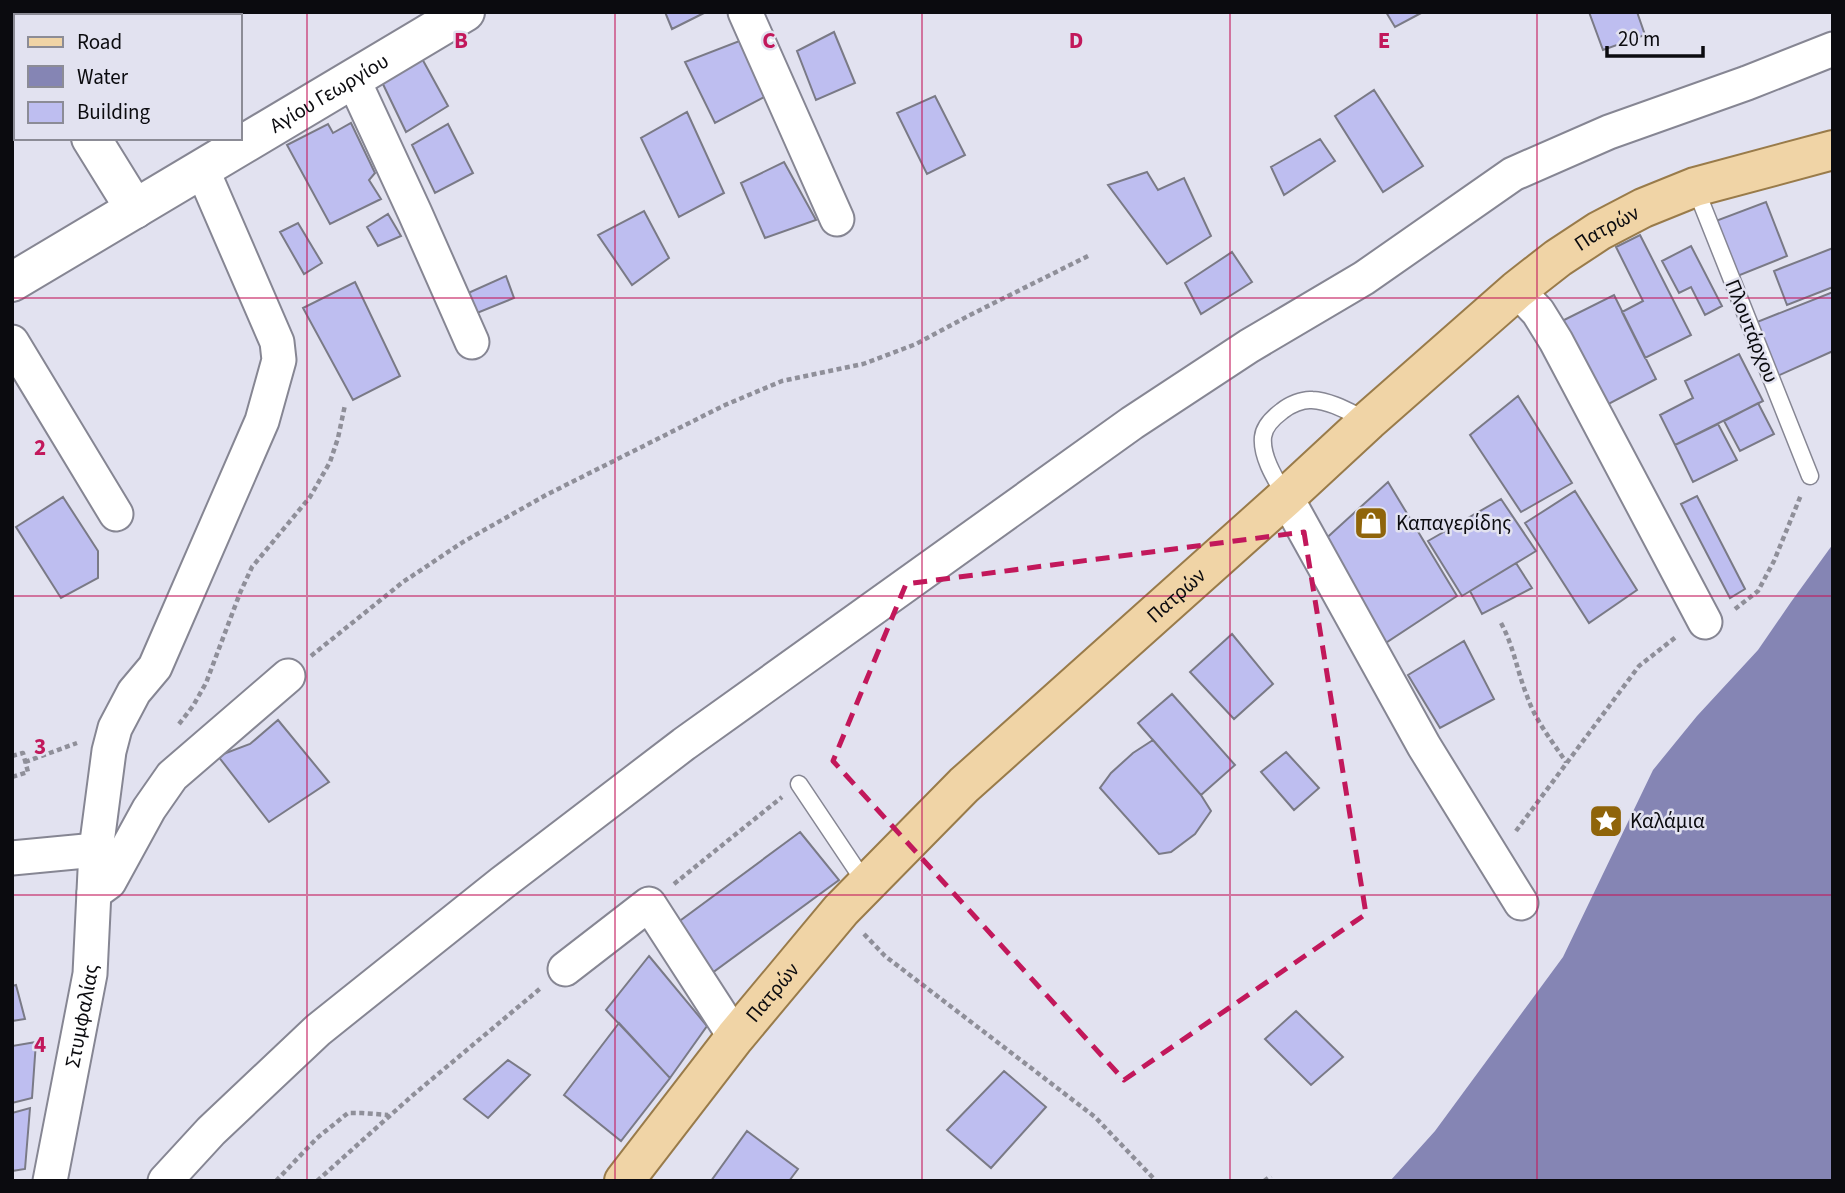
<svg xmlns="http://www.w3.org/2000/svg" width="1845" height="1193" font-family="'Source Sans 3',sans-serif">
<rect width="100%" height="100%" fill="#e2e2f0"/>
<path fill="#8585b4" d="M1833 544V1181H1390L1435 1131 1563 957 1653 770 1697 716 1758 650 1791 602Z"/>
<path fill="#bebef0" stroke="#7a7a86" stroke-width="2" d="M665 12H706L672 29Z
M1386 12H1423L1395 27Z
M1589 12H1637L1645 35 1603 50Z
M834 32 855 83 816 100 797 51Z
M742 40 766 96 715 123 685 62Z
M420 55 448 106 406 132 381 80Z
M1374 90 1423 166 1383 192 1335 116Z
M935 96 965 155 927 174 897 113Z
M687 112 724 193 679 217 641 138Z
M351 123 375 173 369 180 381 199 330 224 287 145 328 124 333 133Z
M448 124 473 173 435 193 412 145Z
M1320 139 1335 161 1284 195 1271 167Z
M784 162 816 220 765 238 741 183Z
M1147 172 1158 190 1184 178 1211 236 1167 264 1108 185Z
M1766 202 1787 256 1735 277 1713 222Z
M644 211 669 258 632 285 598 235Z
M388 214 401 236 378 246 367 227Z
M298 223 322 263 304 274 280 232Z
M1640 235 1691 335 1645 358 1622 312 1643 301 1616 247Z
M1691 246 1722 306 1705 315 1691 287 1679 293 1662 261Z
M1833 248V287L1787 305 1774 271Z
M1232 252 1252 282 1201 314 1185 283Z
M506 276 514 298 477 313 466 294Z
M355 282 400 376 353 400 303 308Z
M1833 292V351L1773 378 1752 324Z
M1614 295 1656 379 1601 408 1558 323Z
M1739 354 1763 401 1675 445 1660 415 1693 398 1685 381Z
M1518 396 1572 483 1521 512 1470 435Z
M1758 403 1774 434 1740 451 1724 421Z
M1718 424 1737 460 1693 482 1675 445Z
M1388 482 1457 596 1378 648 1320 544Z
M1575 491 1637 590 1589 623 1525 523Z
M1697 496 1745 589 1730 598 1681 504Z
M63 497 98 551V578L61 598 16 527Z
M1501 499 1536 551 1462 596 1428 541Z
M1516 563 1532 588 1482 614 1470 591Z
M1232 634 1273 684 1234 719 1190 672Z
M1464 641 1494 699 1440 728 1408 675Z
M1172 694 1235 765 1201 795 1138 723Z
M278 720 329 782 269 822 218 756 250 744Z
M1153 740 1201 795 1211 811 1195 834 1171 852 1159 854 1100 788 1111 773 1133 753Z
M1286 752 1319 788 1294 810 1261 772Z
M800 832 839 880 712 973 677 923Z
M649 956 707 1026 670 1078 606 1010Z
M16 985 25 1019 12 1021V986Z
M1296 1011 1343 1057 1311 1085 1265 1039Z
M619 1023 670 1078 621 1141 564 1095Z
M36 1042 32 1098 12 1103V1046Z
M508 1060 530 1075 488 1118 464 1099Z
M1004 1071 1046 1107 991 1168 947 1130Z
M30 1108 25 1169 12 1171V1113Z
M747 1131 798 1169 789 1181H711Z"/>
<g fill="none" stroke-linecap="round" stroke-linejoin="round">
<g stroke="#868693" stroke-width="19">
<path id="service" d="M1695 187 1810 476
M1286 497C1276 480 1261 457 1263 437 1264 426 1274 417 1282 411 1289 405 1303 399 1312 400 1332 401 1351 413 1368 421
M799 784 866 884"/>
</g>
<g stroke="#868693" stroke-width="37">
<g id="minor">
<path d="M745 12 837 219"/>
<path d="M131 16 132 12"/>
<path d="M353 79 415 213 472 342"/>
<path d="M1517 290 1538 312 1556 341 1705 622"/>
<path d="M12 342 116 514"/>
<path d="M1286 497 1424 746 1521 903"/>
<path d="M12 858 96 850"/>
<path d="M94 893 109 882 149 809 172 776 288 676"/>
<path d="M565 969 649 904 735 1037"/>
<path id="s1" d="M50 1181 90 974 96 850 109 751 115 728 134 692 155 667 262 421 279 360 277 342 202 169"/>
<path d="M165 1181 211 1131 318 1030 502 883 684 744 1132 423 1249 346 1364 278 1513 174 1609 132 1747 83 1833 49"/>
</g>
</g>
<g stroke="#868693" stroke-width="42">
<g id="tertiary">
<path d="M12 21 16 26"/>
<path d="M91 138 135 209"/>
<path id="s2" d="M12 282 465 12"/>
</g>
</g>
<g stroke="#997b4a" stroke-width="42">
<g id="primary">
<path id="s3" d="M624 1181 735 1037 841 910 964 785 1286 497 1368 421 1517 290 1558 258 1599 231 1643 208 1695 187 1833 150"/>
</g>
</g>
<path stroke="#8f8f99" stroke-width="4.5" stroke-dasharray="5 3.5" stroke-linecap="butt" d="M1735 609 1758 591 1774 561 1801 495
M1501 623C1514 647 1517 671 1527 696 1535 720 1552 741 1566 762
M311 656 403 582 463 542 546 495 725 405 782 381 863 364 916 344 970 315 1088 256
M179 724 193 706 206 683 240 593 252 567 310 497 330 462 338 438 345 405
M12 756 23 753 28 772 12 777
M25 762 77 743
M1516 831 1639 666 1676 637
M674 884 782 797
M864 934 885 956 1095 1117 1156 1181
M276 1181 317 1138 348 1113H362L388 1115
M317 1181 413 1095 542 987
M1264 1181 1271 1176"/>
<use href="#service" stroke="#fff" stroke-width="16"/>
<use href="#minor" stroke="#fff" stroke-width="33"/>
<use href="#tertiary" stroke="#fff" stroke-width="38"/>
<use href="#primary" stroke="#f0d4a6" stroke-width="38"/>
</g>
<path fill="none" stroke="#c2185b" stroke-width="5" stroke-dasharray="14 9" stroke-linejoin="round" d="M1304 532 1366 914 1124 1080 833 761 906 584Z"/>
<path fill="none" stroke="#c2185b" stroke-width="2" stroke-opacity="0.55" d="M307 12V1181M615 12V1181M922 12V1181M1230 12V1181M1537 12V1181M12 298H1833M12 596H1833M12 895H1833"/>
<defs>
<g id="shop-square" transform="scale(1.75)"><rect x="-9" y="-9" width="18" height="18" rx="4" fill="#8f640a" stroke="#e2e2f0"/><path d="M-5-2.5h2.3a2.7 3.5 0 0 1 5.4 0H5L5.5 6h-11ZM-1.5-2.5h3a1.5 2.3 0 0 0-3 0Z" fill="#fff"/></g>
<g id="sight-square" transform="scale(1.75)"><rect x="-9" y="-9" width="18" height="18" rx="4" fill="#8f640a" stroke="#e2e2f0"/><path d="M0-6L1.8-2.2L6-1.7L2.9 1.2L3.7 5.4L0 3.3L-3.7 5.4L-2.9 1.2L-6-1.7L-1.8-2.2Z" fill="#fff"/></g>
</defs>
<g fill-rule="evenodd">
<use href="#shop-square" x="1371" y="523"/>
<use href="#sight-square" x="1606" y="821"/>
</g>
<g text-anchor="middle" stroke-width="5" stroke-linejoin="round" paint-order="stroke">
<g font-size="21" fill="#0b0b0f" stroke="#e2e2f0">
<text dy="7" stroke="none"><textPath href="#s2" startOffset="369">Αγίου Γεωργίου</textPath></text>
<text dy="7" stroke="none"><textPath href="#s3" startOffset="1374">Πατρών</textPath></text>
<text transform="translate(1752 331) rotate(68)" y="7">Πλουτάρχου</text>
<text dy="7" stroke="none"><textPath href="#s3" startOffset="807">Πατρών</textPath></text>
<text dy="7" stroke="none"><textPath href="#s3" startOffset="240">Πατρών</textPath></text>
<text dy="7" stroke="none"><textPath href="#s1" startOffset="168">Στυμφαλίας</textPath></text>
</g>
<g font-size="21" fill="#0b0b0f" stroke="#e2e2f0" text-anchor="start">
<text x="1396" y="530">Καπαγερίδης</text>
<text x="1630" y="828">Καλάμια</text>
</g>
</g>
<g font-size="23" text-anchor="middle" font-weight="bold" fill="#c2185b" stroke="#e2e2f0" stroke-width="5" stroke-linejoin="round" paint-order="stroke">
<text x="461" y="48">B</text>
<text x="769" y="48">C</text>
<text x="1076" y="48">D</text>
<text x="1384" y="48">E</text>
<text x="40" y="455">2</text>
<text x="40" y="754">3</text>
<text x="40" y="1052">4</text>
</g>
<rect width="1845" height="1193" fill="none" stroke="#0b0b0f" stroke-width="28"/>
<rect x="14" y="14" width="228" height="126" fill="#e2e2f0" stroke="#8c8c96" stroke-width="2"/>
<rect x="28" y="37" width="35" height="10" fill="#f0d4a6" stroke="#8c8c96" stroke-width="2"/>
<text x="77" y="49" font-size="21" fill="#0b0b0f">Road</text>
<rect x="28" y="66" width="35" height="21" fill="#8585b4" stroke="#8c8c96" stroke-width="2"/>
<text x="77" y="84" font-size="21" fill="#0b0b0f">Water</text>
<rect x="28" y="102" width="35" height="21" fill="#bebef0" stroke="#8c8c96" stroke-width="2"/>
<text x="77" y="119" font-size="21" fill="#0b0b0f">Building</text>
<path d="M1607 46v10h96v-10" fill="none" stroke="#0b0b0f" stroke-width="3.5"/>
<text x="1618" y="46" font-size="21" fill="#0b0b0f" stroke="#e2e2f0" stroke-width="5" paint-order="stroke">20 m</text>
</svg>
